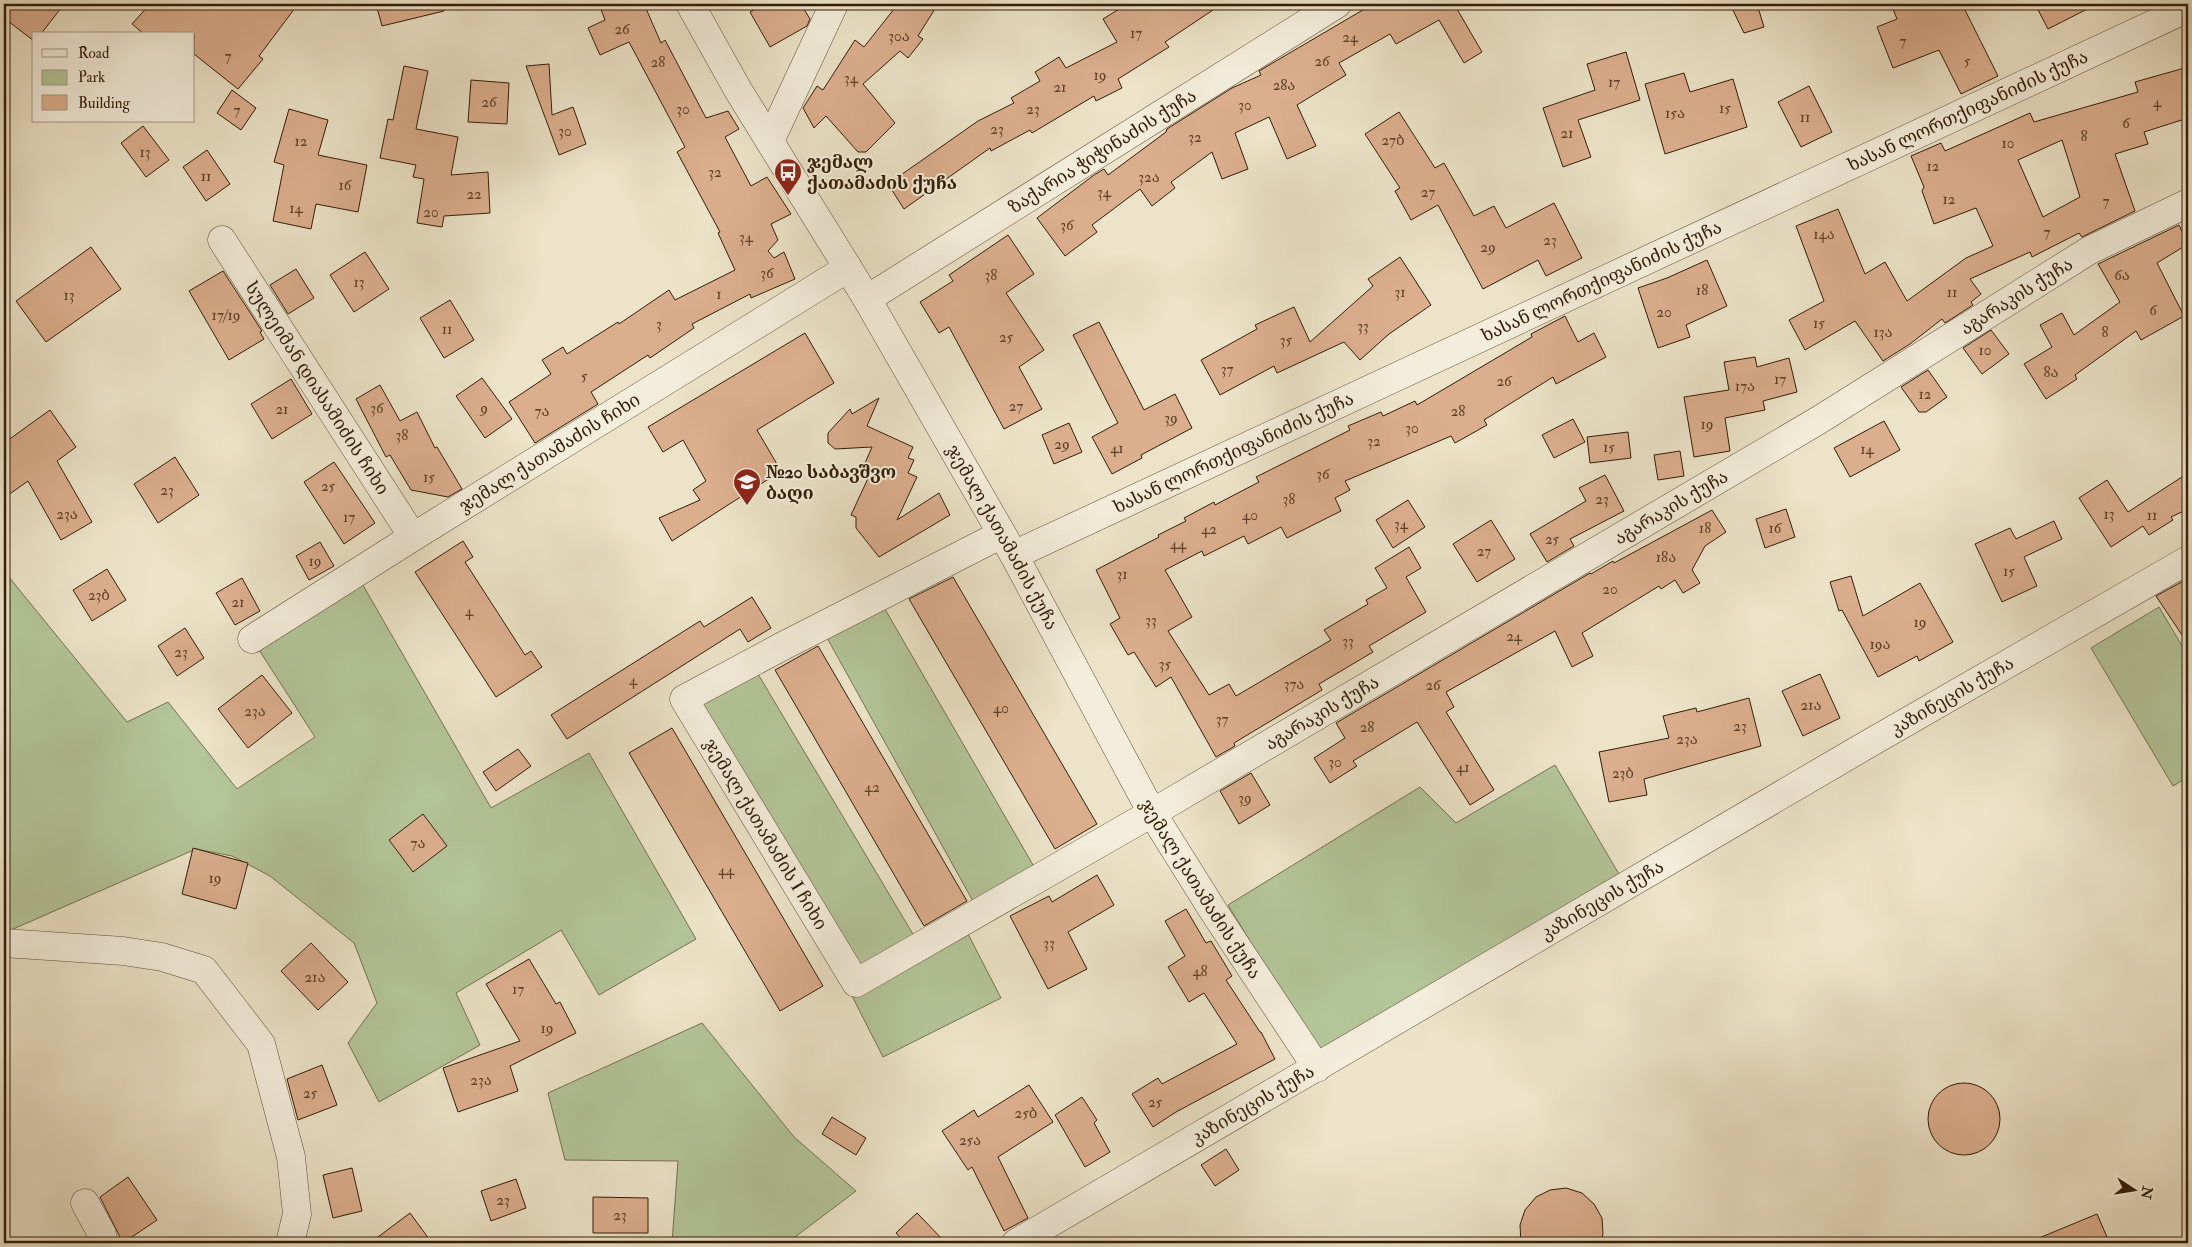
<svg xmlns="http://www.w3.org/2000/svg" width="2192" height="1247" font-family="'IM FELL Double Pica','Noto Serif Georgian',serif">
<rect width="100%" height="100%" fill="#ece3c8"/>
<filter id="stains"><feTurbulence type="fractalNoise" baseFrequency=".004" numOctaves="4"/><feColorMatrix values="0 0 0 0 .2 0 0 0 0 .09 0 0 0 0 .02 0 0 0 .5 -.17"/></filter>
<radialGradient id="worn" r=".72"><stop offset=".6" stop-color="#630" stop-opacity="0"/><stop offset="1" stop-color="#630" stop-opacity=".3"/></radialGradient>
<path fill="#b3c599" stroke="#737150" d="M4 571 127 722 168 702 237 789 315 737 252 639 356 573 491 808 589 753 696 939 599 995 561 930 456 993 480 1045 379 1102 348 1043 377 1003 354 943 270 876 232 856 196 849 4 933Z
M878 597 1040 877 979 912 821 627Z
M2159 607 2188 656V777L2173 786 2091 648Z
M752 664 920 946 856 983 684 699Z
M1555 765 1623 881 1318 1053 1228 905 1420 787 1456 823Z
M968 934 1001 998 883 1057 851 994Z
M702 1023 794 1137 856 1191 787 1243H672L678 1161 565 1160 548 1093Z"/>
<path fill="#dbae8d" stroke="#331d07" fill-rule="evenodd" d="M4 4H64L41 34H34V41L4 18Z
M150 4H298L259 56 263 59 238 89 194 54V34H144L132 24Z
M376 4H443L444 11 382 26Z
M599 4H644L661 43 665 40 706 118 728 111 739 129 725 137 751 186 767 177 791 214 771 224 778 240 768 251 774 258 784 252 795 279 751 298 750 294 692 324 694 328 650 358 648 355 591 392 598 404 535 443 509 402 551 374 542 360 563 347 567 354 618 322 619 324 669 290 675 300 735 270 718 233 720 232 677 152 685 147 629 42 600 55 588 28 605 20Z
M764 4H801L810 19 807 26 770 47 750 12Z
M898 4H938L918 36 923 39 908 58 900 51 863 84 895 123 866 152H858L826 116 814 128 803 108 817 86 823 90 855 40 864 47Z
M1127 4H1222L1165 42 1169 47 1118 79 1122 88 1096 101 1094 96 1032 133 1030 130 991 151 990 148 904 209 888 184 978 121 1014 103 1011 98 1040 81 1035 72 1059 57 1066 68 1117 42 1103 19Z
M1373 4H1467L1457 9 1482 52 1464 63 1439 20 1396 44 1390 34 1339 63 1346 75 1297 105 1316 146 1287 159 1269 117 1235 133 1248 169 1222 179 1212 152 1171 182 1175 188 1152 206 1140 189 1092 225 1097 232 1065 256 1037 218 1094 175 1104 169 1108 175 1166 132 1167 129 1232 88 1261 75 1259 71Z
M1730 4H1757L1764 27 1744 33Z
M1891 4H1962L1998 76 1961 94 1939 50 1893 68 1877 27 1897 19Z
M2035 4H2097L2048 29Z
M1626 52 1640 100 1578 120 1591 157 1563 167 1543 108 1595 90 1587 64Z
M549 64 552 115 573 107 586 144 559 155 526 66Z
M404 66 428 71 416 129 458 137 451 175 488 172 490 213 444 216 442 227 417 223 424 179 413 177 416 165 380 158 388 119 393 120Z
M2188 67V118L2144 132 2148 144 2115 154 2135 211 2082 237 2079 233 2032 257 2030 252 1970 279 1981 294 1971 302 1973 305 1945 323 1942 319 1910 344 1883 361 1855 321 1805 350 1789 320 1824 301 1796 226 1838 209 1865 274 1885 262 1907 301 1966 258 1993 246 1976 208 1934 224 1922 191 1924 187 1911 156 1941 143 1945 151 2030 113 2034 122 2138 92 2135 82ZM2062 140 2080 197 2043 217 2018 160Z
M1684 73 1690 92 1733 79 1747 127 1665 154 1645 84Z
M471 80 509 83 507 124 468 122Z
M1809 86 1832 132 1801 147 1778 102Z
M232 90 256 108 241 130 217 113Z
M289 109 328 120 318 155 367 165 358 212 316 204 311 229 273 221 284 165 274 162Z
M1399 112 1435 168 1444 163 1474 216 1494 206 1506 228 1554 203 1582 258 1546 276 1538 260 1483 289 1438 205 1411 220 1395 191 1400 188 1365 134Z
M143 126 169 160 146 177 121 143Z
M207 150 230 184 206 201 183 167Z
M2179 225 2188 244 2157 263 2184 316 2141 340 2136 331 2075 375 2077 379 2046 399 2024 364 2052 347 2040 325 2062 313 2074 335 2120 302 2098 264Z
M1008 235 1034 274 1006 293 1044 350 1019 367 1042 409 1004 429 949 327 939 333 920 302 953 281 949 275Z
M91 247 121 289 46 342 16 301Z
M365 252 389 289 354 312 330 275Z
M1400 257 1431 305 1389 334 1360 360 1344 342 1277 373 1274 366 1220 395 1201 360 1257 329 1255 325 1294 307 1310 342 1373 286 1368 279Z
M1707 260 1727 306 1686 325 1690 337 1658 348 1638 288 1667 278Z
M296 269 314 298 288 314 270 285Z
M223 271 262 331 260 332 264 339 229 360 189 291Z
M450 300 474 340 444 358 420 318Z
M1565 316 1578 342 1594 333 1606 357 1556 384 1553 377 1484 420 1487 425 1455 443 1451 436 1345 481 1350 490 1335 498 1341 511 1287 538 1281 527 1248 544 1244 536 1204 556 1202 551 1165 570 1192 617 1168 631 1209 695 1229 684 1236 696 1331 640 1324 630 1368 604 1366 600 1387 588 1375 568 1409 547 1421 568 1406 577 1426 612 1369 646 1373 652 1319 684 1322 690 1234 743 1235 746 1216 757 1171 677 1156 687 1134 652 1128 655 1110 624 1120 618 1096 570 1159 537 1158 535 1186 521 1184 518 1214 502 1215 505 1259 482 1256 477 1350 430 1348 426 1381 412 1383 416 1415 401 1417 405 1532 337 1531 334Z
M1099 322 1144 410 1175 394 1192 428 1141 455 1142 458 1112 474 1092 437 1118 423 1073 335Z
M1991 330 2009 354 1982 374 1963 348Z
M805 333 834 383 757 430 781 471 672 541 659 518 700 500 693 490 706 481 683 440 663 452 648 427Z
M1755 357 1757 367 1789 358 1797 392 1763 401 1765 410 1725 418 1730 451 1694 457 1684 397 1729 390 1724 362Z
M1928 370 1947 397 1926 412H1919L1901 387Z
M482 378 512 419 485 438 456 396Z
M291 379 312 414 272 439 251 404Z
M380 385 400 421 417 412 435 448 437 447 462 489 448 497 411 490 390 455 386 457 356 399Z
M879 398 867 426 913 447 908 458 914 460 908 473 917 477 897 520 939 493 950 515 879 557 856 528V517L851 515 870 474 862 470 872 447 835 449 828 443V433L850 409 852 414Z
M50 410 76 447 57 461 92 522 61 540 28 481 4 498V443Z
M1573 419 1585 442 1554 458 1542 435Z
M1884 421 1900 450 1850 477 1834 448Z
M1069 423 1082 452 1054 464 1042 435Z
M1628 432 1631 458 1590 463 1587 437Z
M1680 451 1684 476 1658 480 1654 455Z
M175 457 199 495 158 523 134 484Z
M334 462 375 523 344 544 304 482Z
M2188 473V509L2171 517 2173 520 2149 535 2143 526 2111 547 2079 498 2107 480 2128 512Z
M1605 475 1624 511 1570 539 1574 546 1547 562 1530 534 1586 501 1579 488Z
M1408 500 1425 527 1393 548 1376 520Z
M1786 509 1795 537 1765 548 1756 519Z
M1712 510 1726 532 1705 546 1692 570 1700 583 1683 593 1675 580 1661 589 1659 586 1582 633 1593 656 1572 667 1555 631 1446 692 1454 707 1446 712 1494 790 1470 805 1417 722 1353 761 1357 766 1330 783 1314 758 1345 738 1336 723 1590 573 1591 574 1613 561 1614 563Z
M1491 520 1515 559 1477 582 1453 544Z
M2054 521 2062 539 2024 557 2037 586 2002 602 1975 544 2010 528 2016 539Z
M463 541 473 557 465 562 525 655 531 651 542 667 496 697 415 572Z
M320 542 334 566 309 580 296 556Z
M107 569 126 600 92 621 73 590Z
M1851 576 1863 616 1920 583 1953 642 1919 661 1917 656 1878 677 1842 610 1839 611 1830 582Z
M953 577 1097 824 1055 849 909 599Z
M242 578 260 611 235 625 216 593Z
M2187 579 2188 581V644L2156 596Z
M752 597 771 628 748 642 740 629 567 739 551 715 700 621 704 627Z
M185 628 204 658 177 676 158 646Z
M818 646 967 901 924 926 775 670Z
M1820 674 1840 718 1803 736 1782 691Z
M262 675 292 713 248 748 218 709Z
M1749 698 1761 746 1644 779 1647 795 1609 802 1599 752 1669 738 1663 716 1696 708 1697 712Z
M672 728 823 986 780 1011 629 753Z
M518 749 531 766 496 791 483 772Z
M1251 773 1270 805 1239 824 1220 791Z
M423 814 447 846 413 872 389 840Z
M193 848 248 863 236 909 182 894Z
M1097 875 1114 905 1068 932 1087 969 1048 989 1010 916 1049 896 1052 902Z
M1186 909 1206 943 1211 941 1232 976 1226 980 1260 1032H1261L1275 1059 1176 1112 1153 1127 1132 1094 1158 1078 1162 1084 1237 1044 1204 993 1189 1002 1168 967 1185 956 1165 921Z
M311 943 348 982 318 1010 281 971Z
M529 959 556 1004 560 1002 576 1033 510 1066 518 1091 458 1112 443 1068 520 1041 486 984Z
M322 1065 337 1105 298 1120 287 1079Z
M1928 1119a36 36 0 1 1 72 0a36 36 0 1 1-72 0Z
M1029 1085 1053 1122 998 1157 1028 1218 1004 1231 972 1167 968 1170 942 1131 974 1110 978 1117Z
M1082 1097 1097 1120 1094 1123 1110 1152 1085 1167 1055 1115Z
M832 1117 866 1138 856 1155 822 1134Z
M1226 1149 1239 1170 1215 1186 1201 1165Z
M352 1168 362 1211 333 1218 323 1175Z
M128 1177 157 1220 123 1243 100 1197Z
M516 1179 526 1208 491 1221 481 1191Z
M1566 1188 1582 1193 1594 1204 1602 1218 1603 1234 1600 1243H1521L1520 1225 1525 1210 1536 1197 1550 1190Z
M593 1197 648 1198V1233H593Z
M410 1213 432 1243H370Z
M917 1213 946 1243H905L896 1233Z
M2097 1214 2107 1237 2091 1243H2027Z"/>
<g fill="none" stroke-linecap="round" stroke-linejoin="round">
<g stroke="#614e37" stroke-width="29">
<g id="minor">
<path id="s1" d="M690 4 738 90 867 299 1014 555 1152 813 1214 912 1317 1068"/>
<path d="M770 141 834 4"/>
<path id="s2" d="M222 240 413 537"/>
<path id="s3" d="M867 299 1337 4"/>
<path id="s4" d="M1002 534 781 647 684 699 856 983 1152 813 1819 420 2090 250 2188 203"/>
<path id="s5" d="M1014 555 2188 8"/>
<path id="s6" d="M252 639 413 537 848 268"/>
<path d="M4 943 123 951 162 957 204 970 261 1044 291 1157 297 1214 290 1243"/>
<path d="M85 1203 102 1234 103 1243"/>
<path id="s7" d="M1016 1243 1863 747 2188 560"/>
</g>
</g>
<use href="#minor" stroke="#f3eddb" stroke-width="28"/>
</g>
<defs>
<g id="bus-pin" transform="scale(1.4375)"><path d="M0 17L-7.5 6A9.5 9.5 0 1 1 7.5 6Z" fill="#8f2418" stroke="#f3eddb"/><path d="M-5-6H5V4H4V6H2V4H-2V6H-4V4H-5ZM-3.5-4V0h7V-4ZM-3.5 1.2v1.5H-2V1.2ZM2 1.2v1.5H3.5V1.2Z" fill="#fff"/></g>
<g id="school-pin" transform="scale(1.4375)"><path d="M0 17L-7.5 6A9.5 9.5 0 1 1 7.5 6Z" fill="#8f2418" stroke="#f3eddb"/><path d="M0-5L7-2L0 1L-7-2ZM-4 1L0 2.5L4 1V4Q0 6-4 4Z" fill="#fff"/></g>
</defs>
<g fill-rule="evenodd">
<use href="#bus-pin" x="788" y="172"/>
<use href="#school-pin" x="747" y="482"/>
</g>
<g text-anchor="middle" stroke-width="4" stroke-linejoin="round" paint-order="stroke">
<g font-size="15" fill="#5d4128">
<text x="622" y="34">26</text>
<text x="1136" y="38">17</text>
<text x="899" y="41">30ა</text>
<text x="1350" y="42">24</text>
<text x="1903" y="46">7</text>
<text x="228" y="61">7</text>
<text x="1322" y="66">26</text>
<text x="1967" y="66">5</text>
<text x="658" y="67">28</text>
<text x="1100" y="80">19</text>
<text x="851" y="83">34</text>
<text x="1614" y="87">17</text>
<text x="1284" y="90">28ა</text>
<text x="1060" y="92">21</text>
<text x="489" y="107">26</text>
<text x="2157" y="107">4</text>
<text x="1245" y="110">30</text>
<text x="1725" y="113">15</text>
<text x="683" y="114">30</text>
<text x="1033" y="114">23</text>
<text x="237" y="115">7</text>
<text x="1675" y="118">15ა</text>
<text x="1805" y="122">11</text>
<text x="2126" y="128">6</text>
<text x="997" y="134">23</text>
<text x="565" y="136">30</text>
<text x="1567" y="138">21</text>
<text x="2084" y="141">8</text>
<text x="1195" y="142">32</text>
<text x="1393" y="145">27ბ</text>
<text x="301" y="146">12</text>
<text x="2008" y="148">10</text>
<text x="145" y="157">13</text>
<text x="1933" y="171">12</text>
<text x="715" y="177">32</text>
<text x="206" y="181">11</text>
<text x="1149" y="182">32ა</text>
<text x="345" y="190">16</text>
<text x="1104" y="197">34</text>
<text x="1428" y="197">27</text>
<text x="474" y="199">22</text>
<text x="1949" y="204">12</text>
<text x="2106" y="206">7</text>
<text x="296" y="213">14</text>
<text x="431" y="217">20</text>
<text x="1067" y="230">36</text>
<text x="2047" y="237">7</text>
<text x="1824" y="239">14ა</text>
<text x="746" y="242">34</text>
<text x="1550" y="245">23</text>
<text x="1488" y="252">29</text>
<text x="767" y="278">36</text>
<text x="991" y="280">38</text>
<text x="2122" y="280">6ა</text>
<text x="359" y="287">13</text>
<text x="1702" y="295">18</text>
<text x="1400" y="297">31</text>
<text x="1952" y="297">11</text>
<text x="719" y="299">1</text>
<text x="69" y="300">13</text>
<text x="2153" y="315">6</text>
<text x="1664" y="317">20</text>
<text x="226" y="320">17/19</text>
<text x="1819" y="328">15</text>
<text x="659" y="329">3</text>
<text x="1363" y="331">33</text>
<text x="447" y="334">11</text>
<text x="1883" y="337">13ა</text>
<text x="2105" y="337">8</text>
<text x="1006" y="342">25</text>
<text x="1286" y="345">35</text>
<text x="1985" y="355">10</text>
<text x="1227" y="374">37</text>
<text x="2051" y="377">8ა</text>
<text x="584" y="381">5</text>
<text x="1780" y="384">17</text>
<text x="1504" y="386">26</text>
<text x="1745" y="391">17ა</text>
<text x="1925" y="399">12</text>
<text x="1016" y="411">27</text>
<text x="377" y="413">36</text>
<text x="484" y="413">9</text>
<text x="282" y="414">21</text>
<text x="542" y="416">7ა</text>
<text x="1458" y="416">28</text>
<text x="1171" y="423">39</text>
<text x="1707" y="429">19</text>
<text x="1412" y="433">30</text>
<text x="402" y="440">38</text>
<text x="1374" y="446">32</text>
<text x="1062" y="449">29</text>
<text x="1609" y="452">15</text>
<text x="1117" y="453">41</text>
<text x="1867" y="454">14</text>
<text x="1323" y="479">36</text>
<text x="429" y="482">15</text>
<text x="328" y="491">25</text>
<text x="167" y="495">23</text>
<text x="1289" y="504">38</text>
<text x="1602" y="504">23</text>
<text x="67" y="519">23ა</text>
<text x="2109" y="519">13</text>
<text x="1250" y="520">40</text>
<text x="2152" y="520">11</text>
<text x="349" y="522">17</text>
<text x="1401" y="529">34</text>
<text x="1705" y="533">18</text>
<text x="1775" y="533">16</text>
<text x="1209" y="534">42</text>
<text x="1552" y="544">25</text>
<text x="1178" y="549">44</text>
<text x="1484" y="556">27</text>
<text x="1666" y="562">18ა</text>
<text x="315" y="566">19</text>
<text x="2009" y="576">15</text>
<text x="1122" y="579">31</text>
<text x="1610" y="594">20</text>
<text x="99" y="600">23ბ</text>
<text x="238" y="607">21</text>
<text x="469" y="616">4</text>
<text x="1151" y="625">33</text>
<text x="1920" y="627">19</text>
<text x="1514" y="641">24</text>
<text x="1348" y="646">33</text>
<text x="1880" y="649">19ა</text>
<text x="181" y="657">23</text>
<text x="1165" y="669">35</text>
<text x="633" y="685">4</text>
<text x="1294" y="689">37ა</text>
<text x="1433" y="690">26</text>
<text x="1811" y="710">21ა</text>
<text x="1001" y="713">40</text>
<text x="255" y="716">23ა</text>
<text x="1222" y="724">37</text>
<text x="1740" y="731">23</text>
<text x="1367" y="732">28</text>
<text x="1687" y="744">23ა</text>
<text x="1335" y="767">30</text>
<text x="1463" y="772">41</text>
<text x="1623" y="778">23ბ</text>
<text x="872" y="792">42</text>
<text x="1245" y="803">39</text>
<text x="418" y="848">7ა</text>
<text x="726" y="875">44</text>
<text x="215" y="883">19</text>
<text x="1049" y="948">33</text>
<text x="1200" y="976">48</text>
<text x="315" y="982">21ა</text>
<text x="518" y="994">17</text>
<text x="547" y="1033">19</text>
<text x="481" y="1085">23ა</text>
<text x="310" y="1098">25</text>
<text x="1155" y="1107">25</text>
<text x="1026" y="1118">25ბ</text>
<text x="970" y="1145">25ა</text>
<text x="503" y="1205">23</text>
<text x="620" y="1220">23</text>
</g>
<g font-size="18" fill="#331d07" stroke="#f3eddb">
<text dy="6" stroke="none"><textPath href="#s5" startOffset="1052">ხასან ლორთქიფანიძის ქუჩა</textPath></text>
<text dy="6" stroke="none"><textPath href="#s3" startOffset="278">ზაქარია ჭიჭინაძის ქუჩა</textPath></text>
<text dy="6" stroke="none"><textPath href="#s5" startOffset="648">ხასან ლორთქიფანიძის ქუჩა</textPath></text>
<text dy="6" stroke="none"><textPath href="#s4" startOffset="2039">აგარაკის ქუჩა</textPath></text>
<text dy="6" stroke="none"><textPath href="#s2" startOffset="176">სულეიმან დიასამიძის ჩიხი</textPath></text>
<text dy="6" stroke="none"><textPath href="#s6" startOffset="351">ჯემალ ქათამაძის ჩიხი</textPath></text>
<text dy="6" stroke="none"><textPath href="#s5" startOffset="242">ხასან ლორთქიფანიძის ქუჩა</textPath></text>
<text dy="6" stroke="none"><textPath href="#s4" startOffset="1634">აგარაკის ქუჩა</textPath></text>
<text dy="6" stroke="none"><textPath href="#s1" startOffset="618">ჯემალ ქათამაძის ქუჩა</textPath></text>
<text dy="6" stroke="none"><textPath href="#s7" startOffset="1084">კაზინეცის ქუჩა</textPath></text>
<text dy="6" stroke="none"><textPath href="#s4" startOffset="1229">აგარაკის ქუჩა</textPath></text>
<text dy="6" stroke="none"><textPath href="#s4" startOffset="516">ჯემალ ქათამაძის I ჩიხი</textPath></text>
<text dy="6" stroke="none"><textPath href="#s1" startOffset="1022">ჯემალ ქათამაძის ქუჩა</textPath></text>
<text dy="6" stroke="none"><textPath href="#s7" startOffset="679">კაზინეცის ქუჩა</textPath></text>
<text dy="6" stroke="none"><textPath href="#s7" startOffset="274">კაზინეცის ქუჩა</textPath></text>
</g>
<g font-size="18" font-weight="bold" fill="#331d07" stroke="#f3eddb" text-anchor="start">
<text x="807" y="168">ჯემალ<tspan x="807" dy="21">ქათამაძის ქუჩა</tspan></text>
<text x="766" y="478">№20 საბავშვო<tspan x="766" dy="21">ბაღი</tspan></text>
</g>
</g>
<rect width="2192" height="1247" fill="none" stroke="#ece3c8" stroke-width="20"/>
<rect x="5" y="5" width="2182" height="1237" fill="none" stroke="#331d07" stroke-width="2.5"/>
<rect x="10" y="10" width="2172" height="1227" fill="none" stroke="#331d07"/>
<rect x="32" y="32" width="162" height="90" fill="#f3eddb" stroke="#a69a86"/>
<rect x="42" y="49" width="25" height="8" fill="#f3eddb" stroke="#a69a86"/>
<text x="78" y="58" font-size="15" fill="#331d07">Road</text>
<rect x="42" y="70" width="25" height="15" fill="#b3c599" stroke="#a69a86"/>
<text x="78" y="82" font-size="15" fill="#331d07">Park</text>
<rect x="42" y="95" width="25" height="15" fill="#dbae8d" stroke="#a69a86"/>
<text x="78" y="108" font-size="15" fill="#331d07">Building</text>
<g transform="translate(2134 1190) rotate(102)" stroke="#f3eddb" stroke-width="4" paint-order="stroke">
<path d="M0-4L9 19L0 12L-9 19Z" fill="#331d07"/>
<text y="-8" font-size="14" font-weight="bold" text-anchor="middle" fill="#331d07">N</text>
</g>
<rect width="100%" height="100%" filter="url(#stains)"/>
<rect width="100%" height="100%" fill="url(#worn)"/>
</svg>
